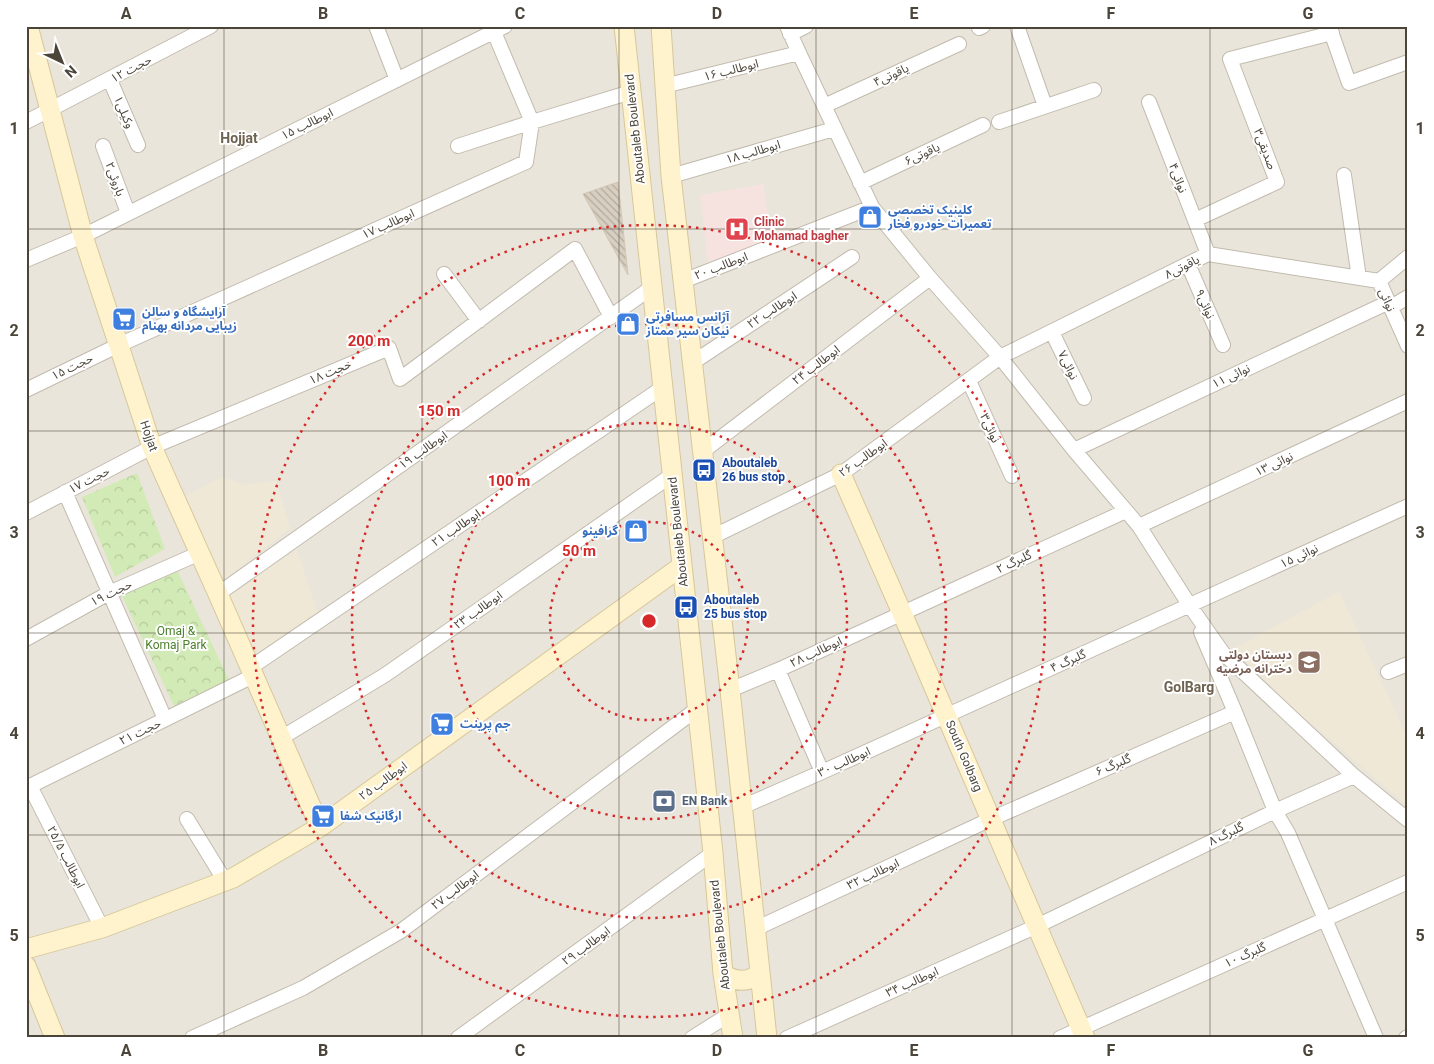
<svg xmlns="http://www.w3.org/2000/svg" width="1434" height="1064" font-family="Roboto,'Noto Sans Arabic',sans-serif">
<defs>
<pattern id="forest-crowns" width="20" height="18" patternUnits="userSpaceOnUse" patternTransform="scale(1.25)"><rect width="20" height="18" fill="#d2eab5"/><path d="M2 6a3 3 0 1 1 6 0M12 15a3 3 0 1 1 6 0" fill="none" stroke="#b6ca9c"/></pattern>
<pattern id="building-back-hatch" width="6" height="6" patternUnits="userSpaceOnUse" patternTransform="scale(1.25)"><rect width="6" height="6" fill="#d8cfc1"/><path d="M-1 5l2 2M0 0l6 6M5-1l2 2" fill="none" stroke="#b1aa9e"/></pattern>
</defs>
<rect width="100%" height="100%" fill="#f6f3ec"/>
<path fill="#eae5da" d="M26 26H1408V1038H26Z"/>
<path fill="#efe8d6" d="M222 477 244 485 276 481 290 528 220 583 184 497Z
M297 550 318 614 252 659 227 595Z
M1339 592 1408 739V806L1298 712 1233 649Z"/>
<path fill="#f6e3e0" d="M763 184 772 241 708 265 700 195Z"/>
<path fill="url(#forest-crowns)" d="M137 473 165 549 115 577 82 497Z
M177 570 229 680 174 706 122 596Z"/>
<path fill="url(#building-back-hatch)" stroke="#d3c7b4" d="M618 182 628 275 583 194Z"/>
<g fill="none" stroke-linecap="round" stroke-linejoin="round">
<g stroke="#c2bbae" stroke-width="16">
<path id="street" d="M376 26 397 80
M787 26 799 53 872 207 930 278 1000 357 1074 450 1139 526 1190 606 1223 653 1354 776
M1017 26 1045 106
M1329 26 1349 83 1408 62
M979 28 983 26
M494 32 532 122
M790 34 806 26
M110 80 138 145
M664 86 799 53
M1149 102 1208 254
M824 106 959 44
M26 122 211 26
M999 122 1094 90
M103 146 128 213
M458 146 532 122 631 92
M1344 175 1359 278
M671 176 834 129
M860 183 983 125
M1195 220 1277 182 1230 59 1332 33
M26 260 83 236 505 26
M1188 264 1223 345
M444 274 479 321
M683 281 872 207
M1379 281 1408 346
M1379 281 1408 257
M1391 307 1408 297
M1052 332 1084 398
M692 363 852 257
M969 381 1012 476
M26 390 119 345 526 162 532 122
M1074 450 1389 302
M702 452 930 278
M65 492 165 719
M26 513 152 447 389 348 400 379 575 249 611 317
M1139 526 1408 401
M712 537 841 474 1000 357 1208 254 1379 281
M218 594 651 288
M1201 632 1235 712 1275 811 1288 833 1376 1038
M26 639 109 593 200 553
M250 668 662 388
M778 670 822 772
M1388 672 1408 664
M730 690 778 670 1126 511
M281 738 385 675 672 475
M30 786 102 928
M26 788 253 676
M742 807 822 772 1408 506
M187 819 225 881
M755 929 991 819 1235 712
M192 1038 303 988 401 931 697 709
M458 1038 713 853
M692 1038 730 1014
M787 1038 1037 926 1275 811 1354 776 1408 820
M1060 1038 1408 882
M1406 1038 1408 1037"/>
</g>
<g stroke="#d6c79b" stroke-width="21">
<path id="secondary" d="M28 26 83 236 152 447 218 594 320 827
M624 26 713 853 723 974 733 1038
M661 26 671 176 730 690 767 1038
M841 474 902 613 1085 1038
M26 949 102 928 233 878 320 827 682 566
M26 966 55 1038
M723 974C736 982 748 983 760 973"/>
</g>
<use href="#street" stroke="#fff" stroke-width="14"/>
<use href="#secondary" stroke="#fff3cd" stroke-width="19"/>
</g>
<path fill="none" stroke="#4b4439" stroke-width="1" stroke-opacity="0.55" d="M224 26V1038M422 26V1038M619 26V1038M816 26V1038M1012 26V1038M1210 26V1038M26 229H1408M26 431H1408M26 633H1408M26 835H1408"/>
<g fill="none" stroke="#d62828" stroke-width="2.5" stroke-dasharray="2.5 5">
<circle cx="649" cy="621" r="99"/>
<circle cx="649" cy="621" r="198"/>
<circle cx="649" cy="621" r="297"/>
<circle cx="649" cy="621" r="396"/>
</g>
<defs>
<g id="shop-square" transform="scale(1.25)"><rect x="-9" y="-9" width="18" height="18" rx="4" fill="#3f7fe0" stroke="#fff"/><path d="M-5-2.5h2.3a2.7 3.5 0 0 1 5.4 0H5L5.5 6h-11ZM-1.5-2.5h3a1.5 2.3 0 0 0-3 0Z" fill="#fff"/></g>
<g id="hospital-square" transform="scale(1.25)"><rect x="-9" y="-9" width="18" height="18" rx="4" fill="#e0444e" stroke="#fff"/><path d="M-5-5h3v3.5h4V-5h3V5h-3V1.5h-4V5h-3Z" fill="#fff"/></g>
<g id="supermarket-square" transform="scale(1.25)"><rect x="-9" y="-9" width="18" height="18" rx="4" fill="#3f7fe0" stroke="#fff"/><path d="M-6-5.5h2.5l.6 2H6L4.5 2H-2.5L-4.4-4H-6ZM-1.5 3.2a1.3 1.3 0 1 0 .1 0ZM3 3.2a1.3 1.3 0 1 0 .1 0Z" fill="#fff"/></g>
<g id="bus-square" transform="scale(1.25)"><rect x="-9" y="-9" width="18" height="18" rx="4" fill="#1a4fb4" stroke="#fff"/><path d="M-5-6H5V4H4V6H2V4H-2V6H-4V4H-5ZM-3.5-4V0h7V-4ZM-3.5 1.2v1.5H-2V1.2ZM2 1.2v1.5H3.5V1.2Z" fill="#fff"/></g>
<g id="school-square" transform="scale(1.25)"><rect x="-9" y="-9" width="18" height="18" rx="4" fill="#8d6e63" stroke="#fff"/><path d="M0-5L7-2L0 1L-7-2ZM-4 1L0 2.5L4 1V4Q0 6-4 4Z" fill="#fff"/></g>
<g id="bank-square" transform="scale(1.25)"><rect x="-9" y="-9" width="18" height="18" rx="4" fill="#5c6f8a" stroke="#fff"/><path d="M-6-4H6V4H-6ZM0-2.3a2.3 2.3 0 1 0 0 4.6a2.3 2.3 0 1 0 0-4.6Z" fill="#fff"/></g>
</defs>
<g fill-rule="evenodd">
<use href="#shop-square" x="870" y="217"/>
<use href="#hospital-square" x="737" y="229"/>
<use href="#supermarket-square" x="124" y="319"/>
<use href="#shop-square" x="628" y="324"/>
<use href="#bus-square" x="704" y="470"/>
<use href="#shop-square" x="636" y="531"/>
<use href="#bus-square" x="686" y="607"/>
<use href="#school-square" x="1309" y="662"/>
<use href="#supermarket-square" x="442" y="724"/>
<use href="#bank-square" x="664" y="801"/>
<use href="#supermarket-square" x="323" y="816"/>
</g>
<g text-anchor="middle" stroke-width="4" stroke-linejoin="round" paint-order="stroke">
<g font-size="12" fill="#4b4439" stroke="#fff">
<text transform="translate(131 69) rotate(-28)" y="4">حجت ۱۲</text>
<text transform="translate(731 70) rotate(-14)" y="4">ابوطالب ۱۶</text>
<text transform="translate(891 75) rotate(-25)" y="4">یاقوتی۴</text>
<text transform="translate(124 112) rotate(67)" y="4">وکیلی۱</text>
<text transform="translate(307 124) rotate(-26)" y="4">ابوطالب ۱۵</text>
<text transform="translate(635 129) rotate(-96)" y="4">Aboutaleb Boulevard</text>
<text transform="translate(1265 149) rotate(69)" y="4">صدیقی۳</text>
<text transform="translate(753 152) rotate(-16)" y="4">ابوطالب ۱۸</text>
<text transform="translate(922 154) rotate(-25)" y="4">یاقوتی۶</text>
<text transform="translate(1178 178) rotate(69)" y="4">نوائی۴</text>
<text transform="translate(115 179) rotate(70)" y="4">باروئی۲</text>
<text transform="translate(388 224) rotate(-24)" y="4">ابوطالب ۱۷</text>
<text transform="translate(721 266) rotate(-21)" y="4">ابوطالب ۲۰</text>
<text transform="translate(1182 267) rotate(-27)" y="4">یاقوتی۸</text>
<text transform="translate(1387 300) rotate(66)" y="4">نوائی</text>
<text transform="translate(1205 304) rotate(66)" y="4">نوائی۹</text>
<text transform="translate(772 310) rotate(-33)" y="4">ابوطالب ۲۲</text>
<text transform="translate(816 365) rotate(-37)" y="4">ابوطالب ۲۴</text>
<text transform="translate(1068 365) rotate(64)" y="4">نوائی۷</text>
<text transform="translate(72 367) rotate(-26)" y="4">حجت ۱۵</text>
<text transform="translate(330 372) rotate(-23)" y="4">حجت ۱۸</text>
<text transform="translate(1231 376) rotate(-25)" y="4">نوائی ۱۱</text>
<text transform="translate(990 428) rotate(65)" y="4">نوائی۳</text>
<text transform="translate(149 436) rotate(71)" y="4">Hojjat</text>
<text transform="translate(423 450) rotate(-35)" y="4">ابوطالب ۱۹</text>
<text transform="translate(863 458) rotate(-35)" y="4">ابوطالب ۲۶</text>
<text transform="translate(1274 464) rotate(-25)" y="4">نوائی ۱۳</text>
<text transform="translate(89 480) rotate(-27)" y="4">حجت ۱۷</text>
<text transform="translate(456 528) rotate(-34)" y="4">ابوطالب ۲۱</text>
<text transform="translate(678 532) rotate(-96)" y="4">Aboutaleb Boulevard</text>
<text transform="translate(1299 556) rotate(-25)" y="4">نوائی ۱۵</text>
<text transform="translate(1014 562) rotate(-25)" y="4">گلبرگ ۲</text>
<text transform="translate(111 593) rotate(-26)" y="4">حجت ۱۹</text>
<text transform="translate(478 610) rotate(-35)" y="4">ابوطالب ۲۳</text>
<text transform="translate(816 652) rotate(-25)" y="4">ابوطالب ۲۸</text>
<text transform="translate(1068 661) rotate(-24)" y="4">گلبرگ ۴</text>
<text transform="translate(140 732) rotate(-26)" y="4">حجت ۲۱</text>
<text transform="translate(964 756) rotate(67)" y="4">South Golbarg</text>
<text transform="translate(844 762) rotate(-24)" y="4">ابوطالب ۳۰</text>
<text transform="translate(1113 765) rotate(-23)" y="4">گلبرگ ۶</text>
<text transform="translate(383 781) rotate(-36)" y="4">ابوطالب ۲۵</text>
<text transform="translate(1226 834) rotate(-26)" y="4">گلبرگ ۸</text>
<text transform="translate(66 857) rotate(63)" y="4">ابوطالب ۲۵/۵</text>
<text transform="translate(873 874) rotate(-25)" y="4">ابوطالب ۳۲</text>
<text transform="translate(455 890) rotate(-37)" y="4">ابوطالب ۲۷</text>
<text transform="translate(720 935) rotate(-96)" y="4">Aboutaleb Boulevard</text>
<text transform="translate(586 946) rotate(-36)" y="4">ابوطالب ۲۹</text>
<text transform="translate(1245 955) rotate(-24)" y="4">گلبرگ ۱۰</text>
<text transform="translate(912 982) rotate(-24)" y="4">ابوطالب ۳۴</text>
</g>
<g font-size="12" font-weight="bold" fill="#366cbe" stroke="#fff" text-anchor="start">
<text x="888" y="214">کلینیک تخصصی<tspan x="888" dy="14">تعمیرات خودرو فخار</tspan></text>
<text x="142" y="316">آرایشگاه و سالن<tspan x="142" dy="14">زیبایی مردانه بهنام</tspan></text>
<text x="646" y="321">آژانس مسافرتی<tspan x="646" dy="14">نیکان سیر ممتاز</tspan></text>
<text x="618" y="535" text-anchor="end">گرافینو</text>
<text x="460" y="728">جم پرینت</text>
<text x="340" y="820">ارگانیک شفا</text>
</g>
<g font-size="12" font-weight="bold" fill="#be3a42" stroke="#fff" text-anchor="start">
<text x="754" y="226">Clinic<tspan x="754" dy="14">Mohamad bagher</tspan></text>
</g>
<g font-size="12" font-weight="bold" fill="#164399" stroke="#fff" text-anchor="start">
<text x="722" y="467">Aboutaleb<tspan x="722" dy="14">26 bus stop</tspan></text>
<text x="704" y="604">Aboutaleb<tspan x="704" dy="14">25 bus stop</tspan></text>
</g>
<g font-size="12" fill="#4a7f2a" stroke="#fff">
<text x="176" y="635">Omaj &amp;<tspan x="176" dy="14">Komaj Park</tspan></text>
</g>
<g font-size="12" font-weight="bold" fill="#785e54" stroke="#fff" text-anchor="end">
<text x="1292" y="659">دبستان دولتی<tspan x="1292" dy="14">دخترانه مرضیه</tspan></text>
</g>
<g font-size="12" font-weight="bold" fill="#4e5e75" stroke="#fff" text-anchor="start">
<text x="682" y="805">EN Bank</text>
</g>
<g font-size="14" font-weight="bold" fill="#6e6250" stroke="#fff">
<text x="239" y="143">Hojjat</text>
<text x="1189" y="692">GolBarg</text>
</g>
</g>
<circle cx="649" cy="621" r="8" fill="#d62828" stroke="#fff" stroke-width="2.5"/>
<g font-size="15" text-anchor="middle" font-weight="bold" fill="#d62828" stroke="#fff" stroke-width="4" stroke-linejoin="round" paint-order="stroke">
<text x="369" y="346">200 m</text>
<text x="439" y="416">150 m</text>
<text x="509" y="486">100 m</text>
<text x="579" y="556">50 m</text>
</g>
<rect width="1434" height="1064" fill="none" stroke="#ffffff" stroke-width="55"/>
<g transform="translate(62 62) rotate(137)" stroke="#ffffff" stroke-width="4" paint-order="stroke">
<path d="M0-4L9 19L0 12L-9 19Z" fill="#4b4439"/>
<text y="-8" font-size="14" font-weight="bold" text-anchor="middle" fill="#4b4439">N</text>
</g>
<rect x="28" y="28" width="1378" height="1008" fill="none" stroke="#4b4439" stroke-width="2"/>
<g font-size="16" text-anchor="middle" font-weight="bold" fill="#4b4439">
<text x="126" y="19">A</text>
<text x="323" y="19">B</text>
<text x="520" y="19">C</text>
<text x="717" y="19">D</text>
<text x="914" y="19">E</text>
<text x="1111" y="19">F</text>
<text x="1308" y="19">G</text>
<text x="14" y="134">1</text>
<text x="1420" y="134">1</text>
<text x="14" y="336">2</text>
<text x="1420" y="336">2</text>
<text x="14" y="538">3</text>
<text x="1420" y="538">3</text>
<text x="14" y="739">4</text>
<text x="1420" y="739">4</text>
<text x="14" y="941">5</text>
<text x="1420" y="941">5</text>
<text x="126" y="1056">A</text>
<text x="323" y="1056">B</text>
<text x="520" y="1056">C</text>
<text x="717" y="1056">D</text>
<text x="914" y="1056">E</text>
<text x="1111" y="1056">F</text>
<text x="1308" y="1056">G</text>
</g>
</svg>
